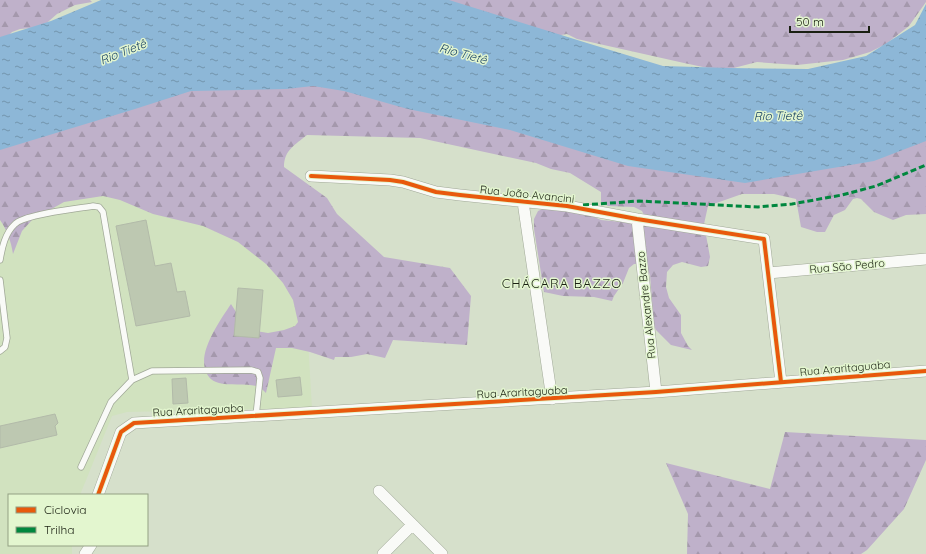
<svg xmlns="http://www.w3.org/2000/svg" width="926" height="554" font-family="Quicksand,sans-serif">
<defs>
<pattern id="forest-firs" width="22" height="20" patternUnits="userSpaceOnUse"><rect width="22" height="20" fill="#bfb1ca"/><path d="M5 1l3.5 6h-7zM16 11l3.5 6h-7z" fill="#a498ac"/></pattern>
<pattern id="water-ripples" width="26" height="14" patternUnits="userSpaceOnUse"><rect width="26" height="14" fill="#8db7d7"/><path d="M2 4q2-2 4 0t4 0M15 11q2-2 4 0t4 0" fill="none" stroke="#7294ad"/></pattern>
</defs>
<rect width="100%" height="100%" fill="#d6e0cb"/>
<path fill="#d1e2bf" d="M0 195 184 196 305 290 312 408 127 412 112 416 80 495H9V545H72V554H0Z"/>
<path fill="url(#forest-firs)" d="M0 0H90L92 2 75 5 57 14 42 27 20 29 12 32 0 44Z
M440 0H926V2L909 26 886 44 870 52 843 60 797 65 757 62 722 71 684 63 577 39 567 34 555 36Z
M230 58 926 94V214L906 215 893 220 874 212 861 199 857 198 853 199 845 210 834 215 825 232H817L801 227 796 199 774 194H742L708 206 704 224 710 257 708 266 701 267 682 262 673 265 667 272 666 287 669 298 681 315V333L688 346 692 350 671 345 656 330 654 326 650 275 646 267 641 264H634L629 268 623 283 614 296 612 301 594 297 563 296 544 292 534 229V219L538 211 547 207 582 211 601 220 622 222 641 218 644 215 642 211 634 207 608 206 601 202V192L570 173 551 169 536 163 420 138 307 135C295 145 284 150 284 167L327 198 337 214 384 257 450 268 471 296 467 345 393 340 385 358 367 354 351 357H335L334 360 310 352 292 348H276L266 393C264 391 262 389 259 387 252 383 228 386 219 383 215 382 211 380 209 377 193 357 220 321 231 304L243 323 256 331 268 333 284 330 295 326 298 322 293 300 283 283 266 264 238 242 203 226 153 214 120 200 103 196 64 202 32 220 22 231 13 254C11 241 7 230 0 220V139Z
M785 432 926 440V460L904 509 867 550 861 554H687L688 514 666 463 770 489Z"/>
<path fill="url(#water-ripples)" d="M101 0H449L587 43 663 66 730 68 808 69 866 56 915 25 926 4V141L874 161 745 183 628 166 510 130 408 109 344 91 313 86 286 89 191 91 135 109 0 150V37L51 21Z"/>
<path fill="#bdc8b1" stroke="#b2baa9" d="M146 220 155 266 171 263 177 292 185 291 190 316 136 326 116 226Z
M238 288 263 290 259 338 234 336Z
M300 377 302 395 278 397 276 380Z
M186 378 188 403 173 404 172 379Z
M55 414 58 423 55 426 57 435 0 448V426Z"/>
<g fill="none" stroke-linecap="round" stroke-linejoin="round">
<g stroke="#a0a897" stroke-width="7">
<path id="service" d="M0 260C2 248 5 233 15 224 25 214 77 209 93 206L99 207 103 212 132 380
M0 280 7 338 5 347 0 351
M81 467 111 402 132 380 152 371 251 370 258 372 260 378 256 416"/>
</g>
<g stroke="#a0a897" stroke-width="12">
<path id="minor" d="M311 176 390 180 403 182 436 192 460 195 567 206 637 219 764 239 781 382
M523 202 552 399
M637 219 656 392
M768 273 926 259
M379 491 442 554
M98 495 121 432 134 423 656 392 926 371
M85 554 91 545
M383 554 412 525"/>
</g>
<use href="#service" stroke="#f9faf7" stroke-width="5.5"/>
<use href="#minor" stroke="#f9faf7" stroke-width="11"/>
<path stroke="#00873e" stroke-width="3" stroke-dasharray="6 3" stroke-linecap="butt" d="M583 205 639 201 758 207 792 204 842 195 876 186 926 165"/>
<g stroke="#e3f6cf" stroke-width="6">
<path id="cycleway" d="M311 176 390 180 403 182 436 192 460 195 567 206 637 219 764 239 781 382
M98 495 121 432 134 423 656 392 926 371"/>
</g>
<use href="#cycleway" stroke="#e8590c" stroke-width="4"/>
</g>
<g text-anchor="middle" stroke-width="3" stroke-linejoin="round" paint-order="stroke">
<g font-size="11" fill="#1a2012" stroke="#e3f6cf">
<text transform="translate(527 194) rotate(6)" y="4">Rua João Avancini</text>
<text transform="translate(847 266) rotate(-5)" y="4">Rua São Pedro</text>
<text transform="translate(646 305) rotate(-96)" y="4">Rua Alexandre Bazzo</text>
<text transform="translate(845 368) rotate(-5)" y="4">Rua Araritaguaba</text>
<text transform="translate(522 392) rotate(-3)" y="4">Rua Araritaguaba</text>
<text transform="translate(198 410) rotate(-3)" y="4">Rua Araritaguaba</text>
</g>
<g font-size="12" font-style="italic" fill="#174064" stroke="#e3f6cf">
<text transform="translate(123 52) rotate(-22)" y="4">Rio Tietê</text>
<text transform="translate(463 54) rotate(15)" y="4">Rio Tietê</text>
<text transform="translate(778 116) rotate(-1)" y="4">Rio Tietê</text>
</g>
<g font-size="13" letter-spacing="1" fill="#1a2012" stroke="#e3f6cf">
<text x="562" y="288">CHÁCARA BAZZO</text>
</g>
</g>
<rect x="8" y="494" width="140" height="52" fill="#e3f6cf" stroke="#93a083"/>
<rect x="16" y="507" width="20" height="6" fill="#e8590c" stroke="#93a083"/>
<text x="44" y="514" font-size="12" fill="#1a2012">Ciclovia</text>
<rect x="16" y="527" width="20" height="6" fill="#00873e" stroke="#93a083"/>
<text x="44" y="534" font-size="12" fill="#1a2012">Trilha</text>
<path d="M790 26v6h79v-6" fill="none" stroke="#1a2012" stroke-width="2"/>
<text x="796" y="26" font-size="12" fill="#1a2012" stroke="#e3f6cf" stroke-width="3" paint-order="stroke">50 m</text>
</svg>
